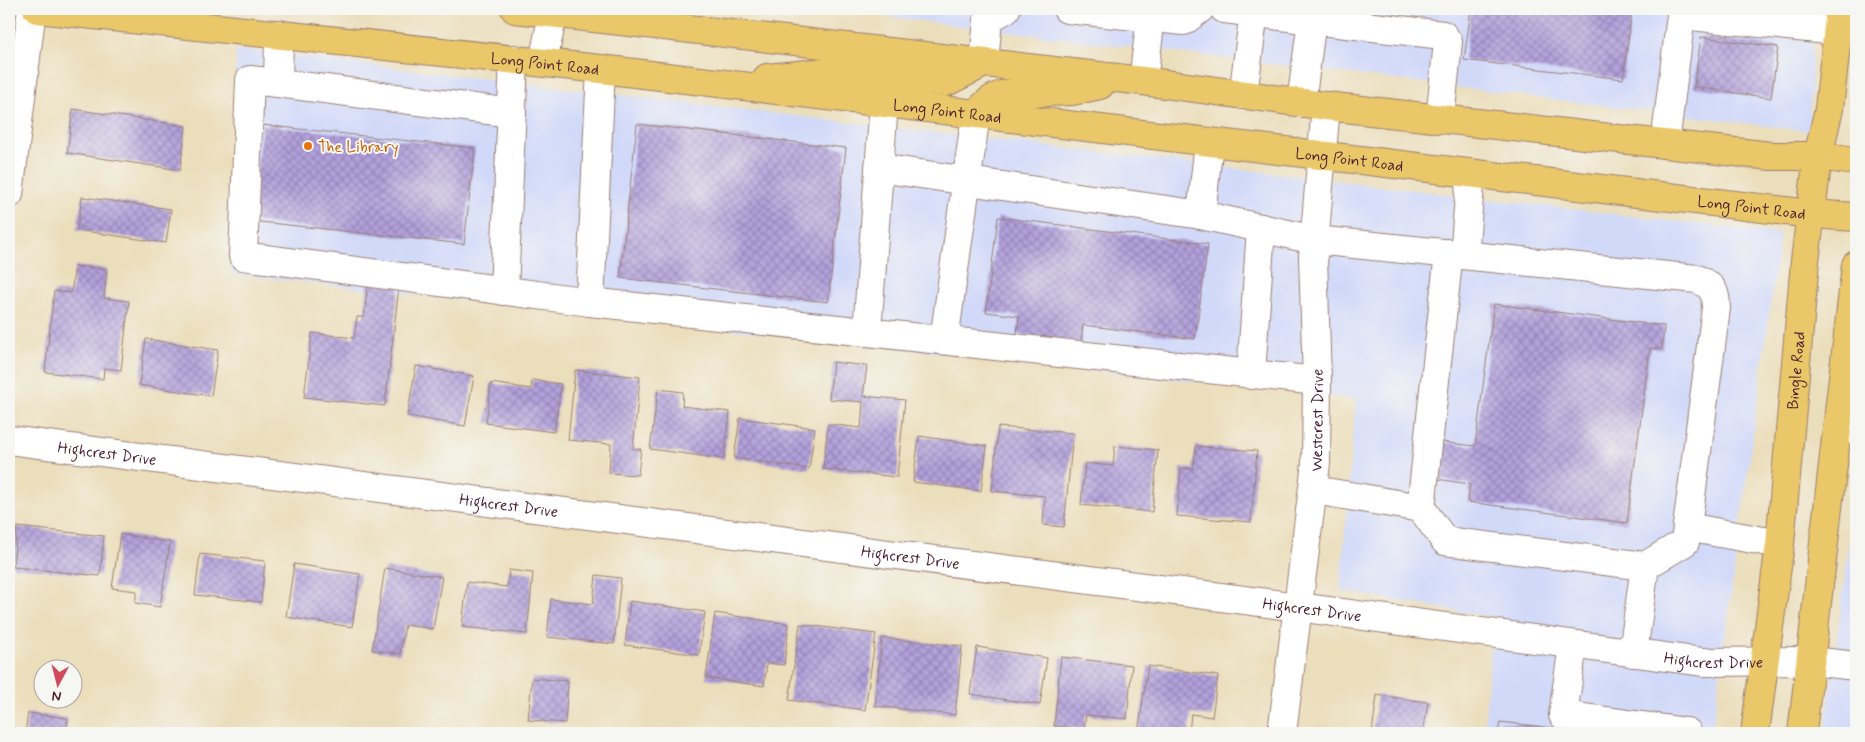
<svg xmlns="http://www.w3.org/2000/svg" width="1865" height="742" font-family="Mynerve,sans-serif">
<defs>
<pattern id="building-cross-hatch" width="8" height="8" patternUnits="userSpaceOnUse" patternTransform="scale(1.25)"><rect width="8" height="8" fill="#b2a1dc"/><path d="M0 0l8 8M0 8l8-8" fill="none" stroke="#9383b3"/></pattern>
</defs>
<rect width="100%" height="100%" fill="#f6f6f2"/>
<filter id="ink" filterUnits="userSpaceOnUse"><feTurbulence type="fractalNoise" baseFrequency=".02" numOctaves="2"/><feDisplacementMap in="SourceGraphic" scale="10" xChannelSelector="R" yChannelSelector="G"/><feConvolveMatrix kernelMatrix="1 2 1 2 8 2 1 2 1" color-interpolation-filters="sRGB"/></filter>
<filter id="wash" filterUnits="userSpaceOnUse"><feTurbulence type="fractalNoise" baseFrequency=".0096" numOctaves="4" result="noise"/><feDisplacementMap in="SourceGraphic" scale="20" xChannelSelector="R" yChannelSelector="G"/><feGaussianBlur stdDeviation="1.12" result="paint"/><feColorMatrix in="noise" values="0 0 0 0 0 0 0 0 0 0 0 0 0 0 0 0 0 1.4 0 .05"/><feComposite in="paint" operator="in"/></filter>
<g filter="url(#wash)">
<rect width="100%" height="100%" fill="#ebdebb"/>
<path fill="#d1d9f9" d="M826 9H1814L1809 131Z
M236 49 1780 234 1712 733H1484L1493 617 1340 591 1356 399 231 274Z
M1856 489V733H1825Z"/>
<g id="blocks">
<path fill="url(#building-cross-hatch)" d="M1471 9H1632L1623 79 1464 60Z
M1701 37 1778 47 1771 98 1694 87Z
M73 109 186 126 180 170 67 153Z
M637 124 846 148 828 302 620 278Z
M262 125 475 148 464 244 251 221Z
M82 197 171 209 166 243 77 230Z
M998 217 1208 244 1195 339 1083 325 1081 342 1017 334 1019 316 986 312Z
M75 266 107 269 104 298 129 301 121 370 104 368 103 379 45 372 54 291 71 293Z
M368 282 399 286 385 406 304 397 312 333 354 338 357 317H364Z
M1494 304 1664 326 1662 349 1650 348 1627 523 1468 502 1470 484 1436 479 1441 442 1475 446Z
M146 339 218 350 211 396 139 385Z
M833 362 867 366 863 396 905 400 897 477 823 469 828 424 861 428 863 402 829 399Z
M416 366 474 376 465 426 407 416Z
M575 370 640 377 633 449H641L638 475 609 473 611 444 568 440Z
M532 380 561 384 554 432 486 423 491 383 531 389Z
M658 389 683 392 682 406 730 412 724 459 650 449Z
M740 418 815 428 809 469 734 458Z
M998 427 1073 433 1064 527 1043 525 1045 496 992 491Z
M919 436 987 446 981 491 913 482Z
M1115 446 1158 450 1152 512 1081 505 1085 463 1113 466Z
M1196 446 1257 451 1251 522 1177 516 1181 468 1193 469Z
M17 527 104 536 100 576 13 567Z
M120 534 170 542 160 607 135 603 137 591 112 588Z
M200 554 265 561 261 602 195 595Z
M294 564 360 574 352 627 286 617Z
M385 568 442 577 433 629 405 625 400 654 372 650Z
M509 570 533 573 527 634 462 627 467 582 507 587Z
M596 575 621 578 614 644 547 637 551 599 593 604Z
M630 601 705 612 699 655 625 645Z
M715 613 789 624 784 665 767 663 764 686 706 678Z
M800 624 876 634 865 710 789 700Z
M882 638 962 646 955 715 875 706Z
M977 647 1047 658 1040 705 970 694Z
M1061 657 1132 665 1127 719 1086 715 1084 729 1054 726Z
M1148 666 1218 676 1212 717 1191 714 1189 733H1138Z
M532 678 568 681 565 723 528 720Z
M1377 695 1428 702 1423 733H1372Z
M28 713 68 718 66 733H25Z
M1500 722 1588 732V733H1498Z"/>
</g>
</g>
<g filter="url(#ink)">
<use href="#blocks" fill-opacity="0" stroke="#9a7e73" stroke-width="1"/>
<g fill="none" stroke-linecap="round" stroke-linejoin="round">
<g stroke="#9a7e73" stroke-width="30">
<g id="minor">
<path d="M1067 9 1184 21 1200 9"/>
<path d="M1224 9 1312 20"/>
<path d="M279 34 278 83 250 80 243 256 590 302 1317 381"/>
<path d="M543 62 554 9"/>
<path d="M984 63 988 19 1006 9"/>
<path d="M1143 81 1151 17"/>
<path d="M278 83 512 113"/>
<path d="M1243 95 1254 12"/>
<path d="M1301 103 1312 20 1443 35 1448 42 1440 119"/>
<path d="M1209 142 1201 215 1315 240 1697 279C1714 287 1715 290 1716 308L1685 542 1645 566 1445 541 1421 508 1449 253"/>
<path d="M1665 144 1681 15 1837 31"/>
<path d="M879 168 1201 215"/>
<path d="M9 194 32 9"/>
<path d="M1464 255 1471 173"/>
<path d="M504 291 514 59"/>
<path d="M590 302 601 69"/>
<path d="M867 332 884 103"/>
<path d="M944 340 976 114"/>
<path d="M1251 375 1261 228"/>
<path d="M1838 428 1856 430"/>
<path id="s1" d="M9 440 1298 607 1703 662 1811 661 1856 666"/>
<path d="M1314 490 1421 508"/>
<path d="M1687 527 1780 544"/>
<path d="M1573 645 1563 715 1687 732V733"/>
<path d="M1633 653 1645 566"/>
<path id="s2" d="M1282 733 1316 463 1317 381 1313 256 1326 106"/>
</g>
</g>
<g stroke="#9a7e73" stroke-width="30">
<g id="major">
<path id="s3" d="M37 9 601 69 1811 214 1856 217"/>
<path d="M515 9 1143 81 1326 106 1771 156H1818L1856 161"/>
<path d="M767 78 836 71 946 82 984 63"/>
<path d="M976 114C985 104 992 97 1006 94L1072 91 1100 85"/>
<path id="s4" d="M1755 733 1780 544 1805 261 1818 156 1829 109 1840 9"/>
<path d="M1802 733 1856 265"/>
</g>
</g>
<use href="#minor" stroke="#fff" stroke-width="28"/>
<use href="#major" stroke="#eac769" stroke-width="28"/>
</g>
</g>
<circle fill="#e8710a" stroke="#f6f6f2" stroke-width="2" cx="308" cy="146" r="5"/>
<g text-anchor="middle" stroke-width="4" stroke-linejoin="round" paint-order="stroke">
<g font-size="16" fill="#4a1f2b" stroke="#f6f6f2">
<text dy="6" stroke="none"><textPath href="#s3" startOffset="511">Long Point Road</textPath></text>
<text dy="6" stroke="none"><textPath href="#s3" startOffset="916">Long Point Road</textPath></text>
<text dy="6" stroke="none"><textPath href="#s3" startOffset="1321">Long Point Road</textPath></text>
<text dy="6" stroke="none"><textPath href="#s3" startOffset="1726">Long Point Road</textPath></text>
<text dy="6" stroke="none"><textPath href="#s4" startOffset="365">Bingle Road</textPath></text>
<text dy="6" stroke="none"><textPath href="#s2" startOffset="315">Westcrest Drive</textPath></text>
<text dy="6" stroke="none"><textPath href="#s1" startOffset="99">Highcrest Drive</textPath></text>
<text dy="6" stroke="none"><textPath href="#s1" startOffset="504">Highcrest Drive</textPath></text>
<text dy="6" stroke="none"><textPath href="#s1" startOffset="909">Highcrest Drive</textPath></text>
<text dy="6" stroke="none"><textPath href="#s1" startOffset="1314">Highcrest Drive</textPath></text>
<text dy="6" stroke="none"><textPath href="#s1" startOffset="1719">Highcrest Drive</textPath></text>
</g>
<g font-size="16" fill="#c56008" stroke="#f6f6f2" text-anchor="start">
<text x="318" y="152">The Library</text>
</g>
</g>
<rect width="1865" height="742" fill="none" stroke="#f6f6f2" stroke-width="30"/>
<g transform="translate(58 684) rotate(187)"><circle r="24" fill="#f6f6f2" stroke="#b1a0a2"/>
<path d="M0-4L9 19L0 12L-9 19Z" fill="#d1495b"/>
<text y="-8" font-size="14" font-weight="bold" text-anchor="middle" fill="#4a1f2b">N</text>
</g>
</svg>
